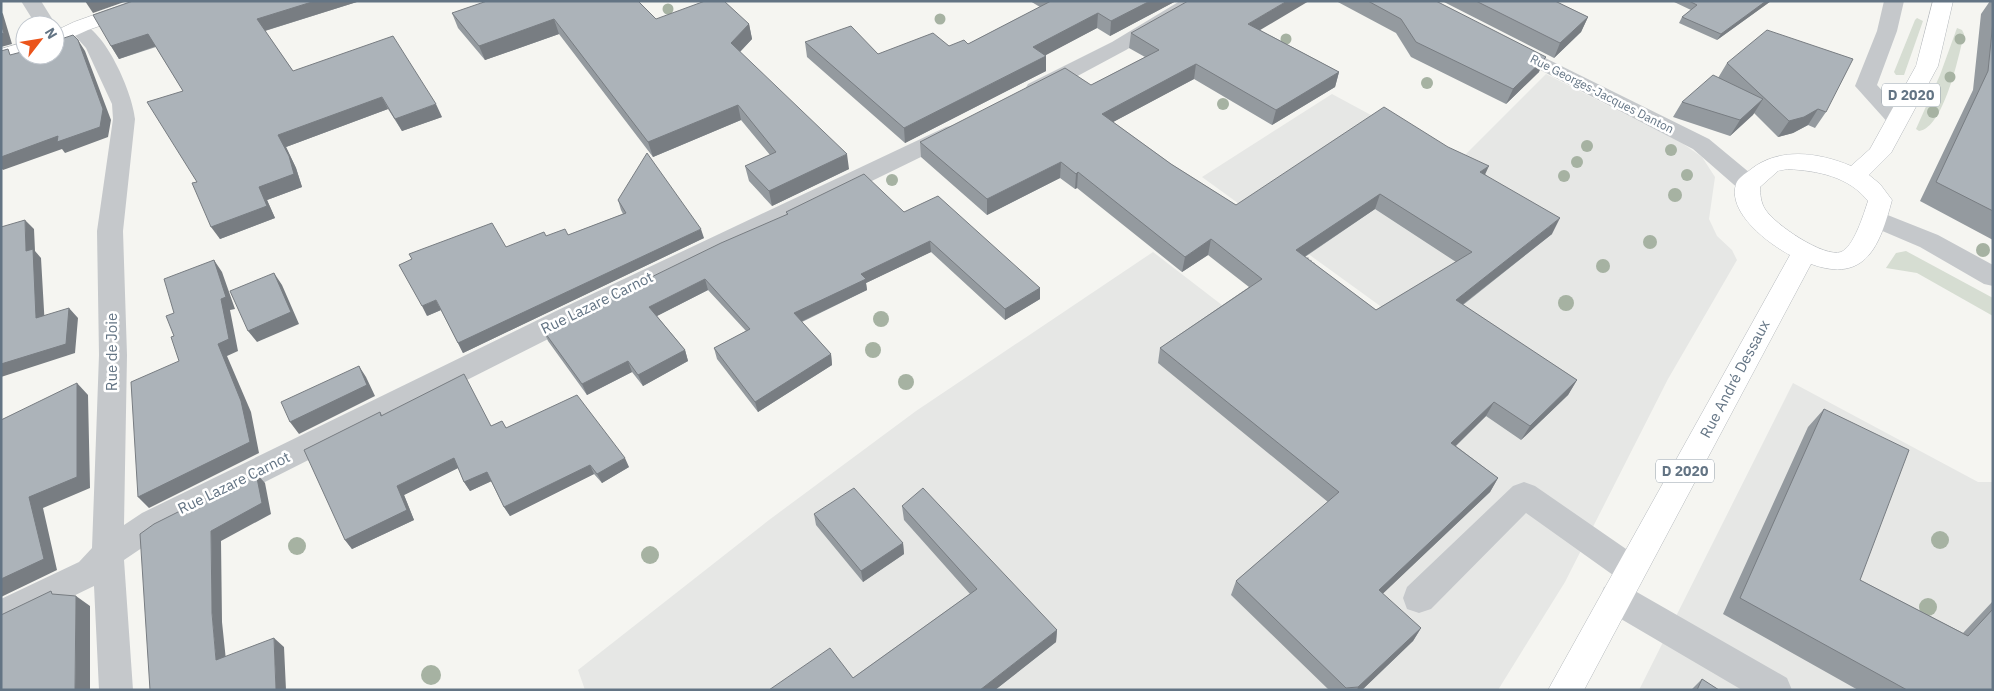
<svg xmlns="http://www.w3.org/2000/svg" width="1994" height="691" font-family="'IBM Plex Sans',sans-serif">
<rect width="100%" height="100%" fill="#f5f5f1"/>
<path fill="#e6e7e5" d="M1546 74 1682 143 1702 157 1715 177 1709 219 1717 236 1732 250 1737 260 1668 379 1565 582 1498 690H585L578 670 769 520 916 411 1153 252 1305 369 1394 316 1202 177 1332 94 1458 162Z
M1793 383 1978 482H1993V690H1639Z"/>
<path fill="#d6ddd2" d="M1917 18 1923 21 1904 75H1896L1894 72 1915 20Z
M1957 28 1962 30 1964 34C1959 55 1944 128 1919 131L1916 129 1940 75Z
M1906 251 1993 298V316L1917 273 1886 268 1896 253Z"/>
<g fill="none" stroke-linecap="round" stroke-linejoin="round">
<g stroke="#b5b9bd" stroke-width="1">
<path id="major" d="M133 1H163L160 5 88 30 55 45V31L74 22Z
M1933 1H1953L1938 66 1891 153 1869 175 1880 184 1892 200C1880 245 1866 284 1811 264L1584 690H1548L1790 255C1769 244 1727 213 1736 184 1738 178 1745 174 1750 170 1778 147 1818 152 1851 166L1870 149 1916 66ZM1788 169C1818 171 1848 176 1868 201 1864 213 1854 247 1841 252 1824 258 1774 224 1765 209 1761 203 1760 194 1760 187L1778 171Z
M25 42V55L1 62V49Z"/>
</g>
<path stroke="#bec0c2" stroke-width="2.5" stroke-dasharray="2 2" stroke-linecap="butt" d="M1304 255 1316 266"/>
<path fill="#c5c8cb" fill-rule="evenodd" d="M21 1H41L56 25 55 27V25H36Z
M1180 1H1205L1202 5 1126 50 1044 94 1036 96 1028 94 1025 89 1028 84 1112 42Z
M1884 1H1904L1897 31 1877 85 1909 120 1906 125 1898 127 1890 125 1855 86 1877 31Z
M78 22C105 28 133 94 135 119L123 231 127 355 124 525 142 513 556 311 946 127 954 125 962 127 965 132 962 137 576 325 164 533 124 560 133 690H99L94 586 1 631V599L79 562 92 548 99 355 97 231 113 119 112 104 86 48 68 28 71 24Z
M1509 40 1709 139 1756 178 1760 184 1756 190 1748 192 1740 190 1693 149 1502 50 1498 46 1502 42Z
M1875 210 1938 235 1993 265V286L1984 284 1920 247 1866 224 1863 218 1866 212Z
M1524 482 1535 486 1642 560 1647 570 1642 580 1631 584 1620 580 1526 513 1431 609 1419 613 1407 609 1403 598 1407 587 1513 486Z
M1616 583 1628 587 1787 678 1792 690H1742L1604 609 1600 598 1604 587Z"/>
<use href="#major" fill="#fff" fill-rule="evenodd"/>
</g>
<g fill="#a6b2a2">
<circle cx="668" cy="9" r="5.5"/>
<circle cx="940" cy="19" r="5.5"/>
<circle cx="1286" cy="39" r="5.5"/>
<circle cx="1960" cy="39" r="5.5"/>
<circle cx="1950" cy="77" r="5.5"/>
<circle cx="1427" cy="83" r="6"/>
<circle cx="1223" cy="104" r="6"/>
<circle cx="1933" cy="112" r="6"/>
<circle cx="1587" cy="146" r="6"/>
<circle cx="1671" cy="150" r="6"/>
<circle cx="1577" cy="162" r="6"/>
<circle cx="1687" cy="175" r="6"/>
<circle cx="1564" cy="176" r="6"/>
<circle cx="892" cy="180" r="6"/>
<circle cx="1675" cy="195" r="7"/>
<circle cx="1650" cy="242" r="7"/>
<circle cx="1983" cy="250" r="7"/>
<circle cx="1603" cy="266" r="7"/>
<circle cx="1566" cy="303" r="8"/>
<circle cx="881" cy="319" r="8"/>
<circle cx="873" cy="350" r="8"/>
<circle cx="906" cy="382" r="8"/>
<circle cx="1940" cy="540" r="9"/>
<circle cx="297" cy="546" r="9"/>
<circle cx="650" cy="555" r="9"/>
<circle cx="1928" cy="607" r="9"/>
<circle cx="431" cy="675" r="10"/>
</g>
<path fill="#949a9f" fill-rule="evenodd" d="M133 1H360L265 31 293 71 442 117 402 131 388 109 286 147 296 168 302 187 267 200 275 218 220 239 197 182 183 91 156 47 119 59 111 46Z
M1030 1H1176L1110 36 1097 28 1045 55 1046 56V71L905 143 807 57 805 42 878 54 968 44 1040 7Z
M1336 1H1436L1539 72 1506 104 1411 57 1396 33Z
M1442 1H1555L1588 17 1581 32 1554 58Z
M1672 1H1771L1717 40 1679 23 1682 17 1691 10Z
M1990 1H1993V240L1920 201 1973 90 1981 14Z
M452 13 656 19 749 24 752 39 740 52 849 169 772 206 749 181 745 166 770 155 741 120 653 157 559 34 485 60 458 28Z
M1260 30 1339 72 1335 87 1272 125 1194 79 1113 122 1171 164 1236 205 1485 174 1552 234 1463 305 1577 380 1568 395 1521 440 1486 416 1456 446 1498 478 1490 492 1382 594 1421 628 1413 641 1362 690H1329L1231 595 1236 581 1328 502 1158 363 1160 348 1249 287 1208 255 1182 272 1077 188 1075 189 1060 178 987 215 921 157 920 142 1091 85 1145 57 1129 48 1131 33ZM1375 209 1456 262 1376 310 1305 257Z
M1727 63 1826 112 1815 128 1808 125 1793 133 1778 137 1754 113 1730 136 1673 117 1682 102 1718 78Z
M618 200 704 238 463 353 441 310 427 316 506 247 546 236 568 235 623 214 621 210Z
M786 212H904L1040 288V299L1005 320 931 252 866 283 867 290 802 322 831 354 832 365 758 412 717 359 714 348 746 331 708 290 657 316 685 350 688 361 643 386 632 372 587 395 548 341 543 330 787 215Z
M1824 409 1860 580 1963 633 1993 601V690H1858L1723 614 1808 427Z
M380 412 382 415 492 426 502 421 506 428 629 467 602 483 594 474 510 516 504 507 491 481 470 491 464 482 458 468 404 495 414 520 352 549 345 540Z
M902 506 1057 630 1056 642 995 690H769L853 678 970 594 904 520Z
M814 514 903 543 904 554 863 582 816 525Z
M1702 679 1719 690H1691Z"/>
<path fill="#787d82" d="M85 1H127L93 13Z
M315 1H360L264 31 257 19Z
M1150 1H1176L1110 36 1111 21Z
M1287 1H1309L1245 39 1248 24Z
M1766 1H1771L1717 40 1721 34Z
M1 11 3 14 12 44 1 47Z
M1098 13 1097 28 1033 62V47Z
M1588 17 1581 32 1554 58 1560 43Z
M554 19 559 34 485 60 479 46Z
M749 24 752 39 734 58 731 43Z
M148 34 156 46 119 59 111 46Z
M78 40 85 51 111 120 108 137 65 153 62 149 3 170 1 168V157Z
M1046 56V71L905 143 904 128Z
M1546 57 1539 72 1506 104 1513 89Z
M1196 64 1194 79 1100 129 1102 114Z
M1339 72 1335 87 1272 125 1276 110Z
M382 97 388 109 286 147 296 168 302 187 267 200 275 218 220 239 211 227 278 135Z
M1763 99 1753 115 1730 136 1740 120Z
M436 104 442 117 402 131 395 119Z
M738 105 741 120 653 157 648 142Z
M1818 109 1808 125 1793 133 1778 137 1789 121Z
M847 154 849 169 772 206 769 191Z
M1061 162 1060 178 987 215V199Z
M1489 166 1482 181 1480 172Z
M1078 172 1077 188 1075 189 1076 174Z
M1380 194 1375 209 1292 265 1296 250Z
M1560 218 1552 234 1449 315 1456 300Z
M25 220 34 229 35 251 41 258 45 328 36 318 26 251Z
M701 229 704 238 463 353 458 343Z
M1211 239 1208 255 1182 272 1185 257Z
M930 241 931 252 866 283 867 290 796 324 794 313 861 274Z
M214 260 222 272 235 309 230 310 238 351 227 356 251 412 259 453 149 508 138 497Z
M274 273 282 285 299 324 257 342 248 331Z
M705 279 708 290 653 318 649 307Z
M1040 288V299L1005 320V309Z
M436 300 441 310 427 316 422 306Z
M69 308 78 318 75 353 1 377V364Z
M685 350 688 361 643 386 638 375Z
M831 354 832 365 758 412 755 402Z
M628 361 632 372 587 395 582 384Z
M359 366 366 377 375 396 299 434 290 422Z
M1577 380 1568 395 1521 440 1530 426Z
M77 383 88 395 90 488 43 508 57 570 1 597V579L29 497Z
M1494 402 1486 416 1444 457 1451 443Z
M454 458 460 467 404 495 414 520 352 549 345 540 397 486Z
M625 458 629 467 602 483 597 474Z
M590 465 594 474 510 516 504 507Z
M487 472 492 481 470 491 464 482Z
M256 473 265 483 271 514 221 541 222 622 227 670 216 660 212 613 211 531Z
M1498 478 1490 492 1372 604 1379 590Z
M903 543 904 554 863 582 861 571Z
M76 596 90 606V690H75Z
M1421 628 1413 641 1362 690H1357L1358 687Z
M1057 630 1056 642 995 690H980Z
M274 638 284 647 286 690H276Z"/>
<path fill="#acb3b9" stroke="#787d82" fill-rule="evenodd" d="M133 1H315L257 19 293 71 393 36 436 104 395 119 382 97 278 135 289 156 294 174 259 187 267 206 211 227 192 183 197 182 147 102 183 91 148 34 111 46 93 15Z
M487 1H638L656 19 705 1H724L749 24 731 43 847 154 769 191 745 166 776 152 738 105 648 142 554 19 479 46 452 13Z
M1051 1H1150L1111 21 1098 13 1033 47 1046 56 904 128 805 42 851 26 878 54 933 33 949 46 964 40 968 44Z
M1188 1H1287L1248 24 1339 72 1276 110 1196 64 1102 114 1171 164 1236 205 1384 107 1448 147 1489 166 1480 172 1560 218 1456 300 1577 380 1530 426 1494 402 1451 443 1498 478 1379 590 1421 628 1358 687 1346 688 1236 581 1339 492 1160 348 1262 279 1211 239 1185 257 1078 172 1076 174 1061 162 987 199 920 142 1065 68 1091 85 1159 50 1131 33ZM1380 194 1472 252 1376 310 1296 250Z
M1368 1H1436L1546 57 1513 89 1416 42 1401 19Z
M1476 1H1555L1588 17 1560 43Z
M1689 1H1766L1721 34 1682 17 1697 5Z
M1993 21V211L1936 182 1988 71Z
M1 24 4 33 1 34Z
M1767 30 1853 59 1826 112 1818 109 1804 117 1789 121 1727 63Z
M73 35 78 40 103 109 100 127 57 142 58 136 1 157V51L8 49 10 55 25 51V55H55V41Z
M1713 75 1763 99 1740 120 1682 102Z
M647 153 701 229 458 343 436 300 422 306 399 265 412 259 409 254 492 223 506 247 544 232 546 236 565 229 568 235 626 213 618 200Z
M864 174 904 212 938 196 1040 288 1005 309 930 241 861 274 866 279 794 313 831 354 755 402 714 348 750 329 705 279 649 307 685 350 638 375 628 361 582 384 543 330 721 243 788 214 786 212Z
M25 220 26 251 33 249 36 318 69 308 66 344 1 364V227Z
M214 260 226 297 221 299 229 339 218 344 241 401 250 442 138 497 131 382 179 361 171 337 174 336 166 316 174 313 164 279Z
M274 273 291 312 248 331 230 291Z
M359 366 367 385 290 422 281 402Z
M464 374 491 426 502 421 506 428 577 395 625 458 597 474 590 465 504 507 487 472 464 482 454 458 397 486 407 510 345 540 304 450 380 412 381 416Z
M77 383V477L29 497 44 559 1 579V420Z
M1824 409 1909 450 1860 580 1968 636 1993 609V690H1907L1740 598Z
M256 473 262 503 211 531 212 613 216 660 274 638 276 690H150L140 534 154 524Z
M854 488 903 543 861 571 814 514Z
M923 488 1057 630 980 690H769L830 648 853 678 977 589 902 506Z
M51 591 52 594 76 596 75 690H1V615Z
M1702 679 1719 690H1697Z"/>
<g text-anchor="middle" stroke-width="5" stroke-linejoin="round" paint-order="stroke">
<g font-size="12" fill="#637484" stroke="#fff">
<text transform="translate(1602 94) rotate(27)" y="4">Rue Georges-Jacques Danton</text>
</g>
<g fill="#fff" stroke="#929ea9" stroke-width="1">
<rect x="1882" y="83.5" width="58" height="23" rx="4"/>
<rect x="1656" y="459.5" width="58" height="23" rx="4"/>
</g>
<g font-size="14" font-weight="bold" fill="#637484">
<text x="1911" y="100">D 2020</text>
<text x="1685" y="476">D 2020</text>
</g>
<g font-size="15" fill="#637484" stroke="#fff">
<text transform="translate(597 303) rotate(-26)" y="5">Rue Lazare Carnot</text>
<text transform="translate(112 352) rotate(-90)" y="5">Rue de Joie</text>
<text transform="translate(1735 379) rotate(-62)" y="5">Rue André Dessaux</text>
<text transform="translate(234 483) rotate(-26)" y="5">Rue Lazare Carnot</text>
</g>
</g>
<rect width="1994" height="691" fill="none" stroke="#637484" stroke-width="5"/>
<g transform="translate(40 40) rotate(59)"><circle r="24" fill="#ffffff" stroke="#c1c7ce"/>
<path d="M0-4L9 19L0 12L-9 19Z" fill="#eb541b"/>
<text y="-8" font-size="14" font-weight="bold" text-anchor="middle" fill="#637484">N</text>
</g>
</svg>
